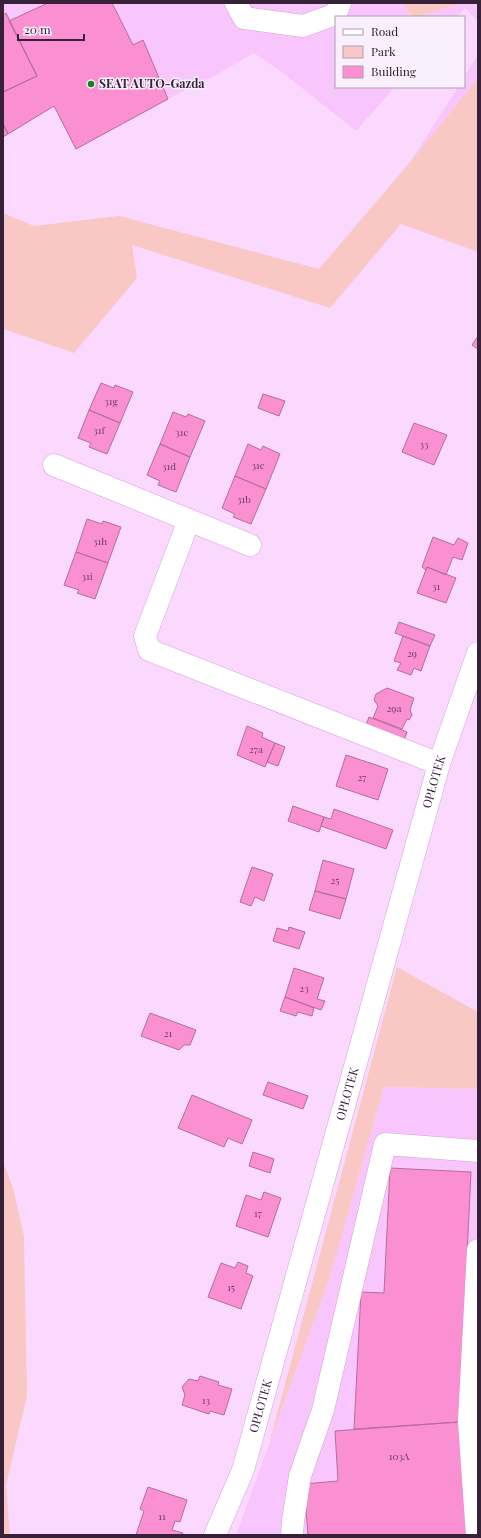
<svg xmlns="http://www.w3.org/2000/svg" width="481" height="1538" font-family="'Playfair Display',serif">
<rect width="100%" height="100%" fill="#fbd9fe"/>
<path fill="#f8c6fd" d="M3 3H403L411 17H336V87H395L356 131 283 73 254 53 216 75 168 99 76 149 54 106 3 137Z
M463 3H474L478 6V21L465 8 457 17H417Z
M478 55V78L411 161 458 87H464V77Z
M384 1087 478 1089V1535H236L330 1277Z"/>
<path fill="#fac8c4" d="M403 3H463L417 17H411Z
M478 78V252L401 224 330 308 132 245 137 278 74 353 3 329V213L34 226 119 216 319 269 411 161Z
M397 967 478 1012V1089L384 1087 330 1277 269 1444Z
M3 1161 13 1188 24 1236 27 1396 6 1485 10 1535H3Z"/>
<path fill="#fa90d2" stroke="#b36e98" d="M48 3H112L133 45 143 40 168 99 76 149 54 106 8 134 3 124V92L37 76 9 21Z
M6 13 37 76 3 92V15Z
M3 124 8 134 3 137Z
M478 336V349L472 345Z
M101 383 114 388 115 385 133 392 120 423 89 410Z
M263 394 285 401 279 416 258 408Z
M89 410 120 423 107 454 89 447 91 443 78 438Z
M173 412 186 417 188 414 205 421 190 457 160 444Z
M414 423 447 435 434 465 402 452Z
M160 444 190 457 176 492 158 485 160 481 147 475Z
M248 444 261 450 263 446 280 454 266 489 235 476Z
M235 476 266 489 251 524 233 517 235 514 222 508Z
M87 519 102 524 103 521 121 527 108 563 76 552Z
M433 537 454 545 458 538 468 543 462 560 453 557 446 575 427 567 426 570 422 567Z
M76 552 108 563 95 599 77 593 79 590 64 585Z
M427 567 456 578 446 603 417 593Z
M399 622 435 635 430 646 395 633Z
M403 636 430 646 421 671 414 668 411 675 397 670 401 663 394 661Z
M387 688 414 698 410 710 412 715 409 720 407 719 402 729 373 718 378 706 374 700 376 694Z
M369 717 407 732 403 743 365 728Z
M247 726 263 733 262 737 275 743 265 767 237 755Z
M275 743 285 747 278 766 267 762Z
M346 755 388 769 378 800 336 786Z
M293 806 324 817 319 832 288 821Z
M334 809 393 830 386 849 321 826 324 817 331 819Z
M323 860 354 869 346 899 315 891Z
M252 867 273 874 264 901 255 897 251 906 240 902Z
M315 891 346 899 340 919 309 910Z
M289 927 305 932 299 949 273 941 277 928 288 931Z
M294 968 324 978 317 999 325 1001 321 1010 285 997Z
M285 997 314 1008 312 1016 298 1012 296 1016 280 1011Z
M150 1013 196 1030 190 1045H184L179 1050 141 1036Z
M268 1082 308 1096 303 1109 263 1095Z
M192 1095 252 1120 242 1144 228 1138 224 1147 178 1128Z
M253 1152 274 1159 270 1173 249 1166Z
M390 1168 471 1172 459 1422 354 1429 361 1292 384 1293Z
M264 1192 281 1198 268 1237 236 1226 246 1195 261 1200Z
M238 1262 248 1266 246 1273 253 1276 241 1309 208 1297 221 1263 235 1268Z
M200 1376 219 1382 218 1385 232 1389 224 1415 210 1411 209 1414 182 1405 185 1395 182 1387 189 1379 198 1381Z
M459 1422 467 1535H308L304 1484 338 1481 335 1431Z
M148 1487 187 1500 180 1522 175 1521 172 1530 183 1533 182 1535H136L144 1511 140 1509Z"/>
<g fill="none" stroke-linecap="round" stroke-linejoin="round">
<g stroke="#d49eda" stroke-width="23">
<g id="minor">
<path d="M236 3 244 18 303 26 336 14 340 3"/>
<path d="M54 465 250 545"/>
<path d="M189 520 145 636 149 650 439 764"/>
<path id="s1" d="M215 1535 243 1470 439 764 478 653"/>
<path d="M292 1535 293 1521 300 1476 323 1410 385 1144 478 1151"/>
<path d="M477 1535 469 1422 478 1250"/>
</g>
</g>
<use href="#minor" stroke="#fff" stroke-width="22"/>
</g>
<circle fill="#0a8a14" stroke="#faeffc" stroke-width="1.5" cx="91" cy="84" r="4"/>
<g text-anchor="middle" stroke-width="3" stroke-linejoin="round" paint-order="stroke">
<g font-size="10" fill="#673d5e">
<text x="111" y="405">31g</text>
<text x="99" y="434">31f</text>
<text x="182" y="436">31e</text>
<text x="424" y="448">33</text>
<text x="258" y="469">31c</text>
<text x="169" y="470">31d</text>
<text x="244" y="503">31b</text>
<text x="100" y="545">31h</text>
<text x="87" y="580">31i</text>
<text x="436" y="590">31</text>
<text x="412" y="657">29</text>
<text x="394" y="712">29a</text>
<text x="256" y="753">27a</text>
<text x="362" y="781">27</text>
<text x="335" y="884">25</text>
<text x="304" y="992">23</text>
<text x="168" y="1037">21</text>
<text x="258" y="1217">17</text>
<text x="231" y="1291">15</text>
<text x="206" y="1404">13</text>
<text x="399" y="1460">103A</text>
<text x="162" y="1520">11</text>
</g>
<g font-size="12" font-weight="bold" fill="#362138" stroke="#faeffc" text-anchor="start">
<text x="99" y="88">SEAT AUTO-Gazda</text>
</g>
<g font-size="12" fill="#362138" stroke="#faeffc">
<text dy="4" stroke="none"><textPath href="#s1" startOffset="785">OPŁOTEK</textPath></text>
<text dy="4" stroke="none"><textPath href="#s1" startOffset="461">OPŁOTEK</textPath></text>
<text dy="4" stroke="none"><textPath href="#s1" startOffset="137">OPŁOTEK</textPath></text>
</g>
</g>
<rect width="481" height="1538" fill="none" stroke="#362138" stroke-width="8"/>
<rect x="335" y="16" width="130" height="72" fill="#faeffc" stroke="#ac9dae"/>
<rect x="343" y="29" width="20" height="6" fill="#ffffff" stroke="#ac9dae"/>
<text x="371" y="36" font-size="12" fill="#362138">Road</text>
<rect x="343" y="46" width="20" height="12" fill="#fac8c4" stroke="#ac9dae"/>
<text x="371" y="56" font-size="12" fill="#362138">Park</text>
<rect x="343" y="66" width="20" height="12" fill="#fa90d2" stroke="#ac9dae"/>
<text x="371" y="76" font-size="12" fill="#362138">Building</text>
<path d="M18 34v6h66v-6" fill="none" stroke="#362138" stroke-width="2"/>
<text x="24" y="34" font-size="12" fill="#362138" stroke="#faeffc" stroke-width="3" paint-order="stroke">20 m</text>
</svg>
